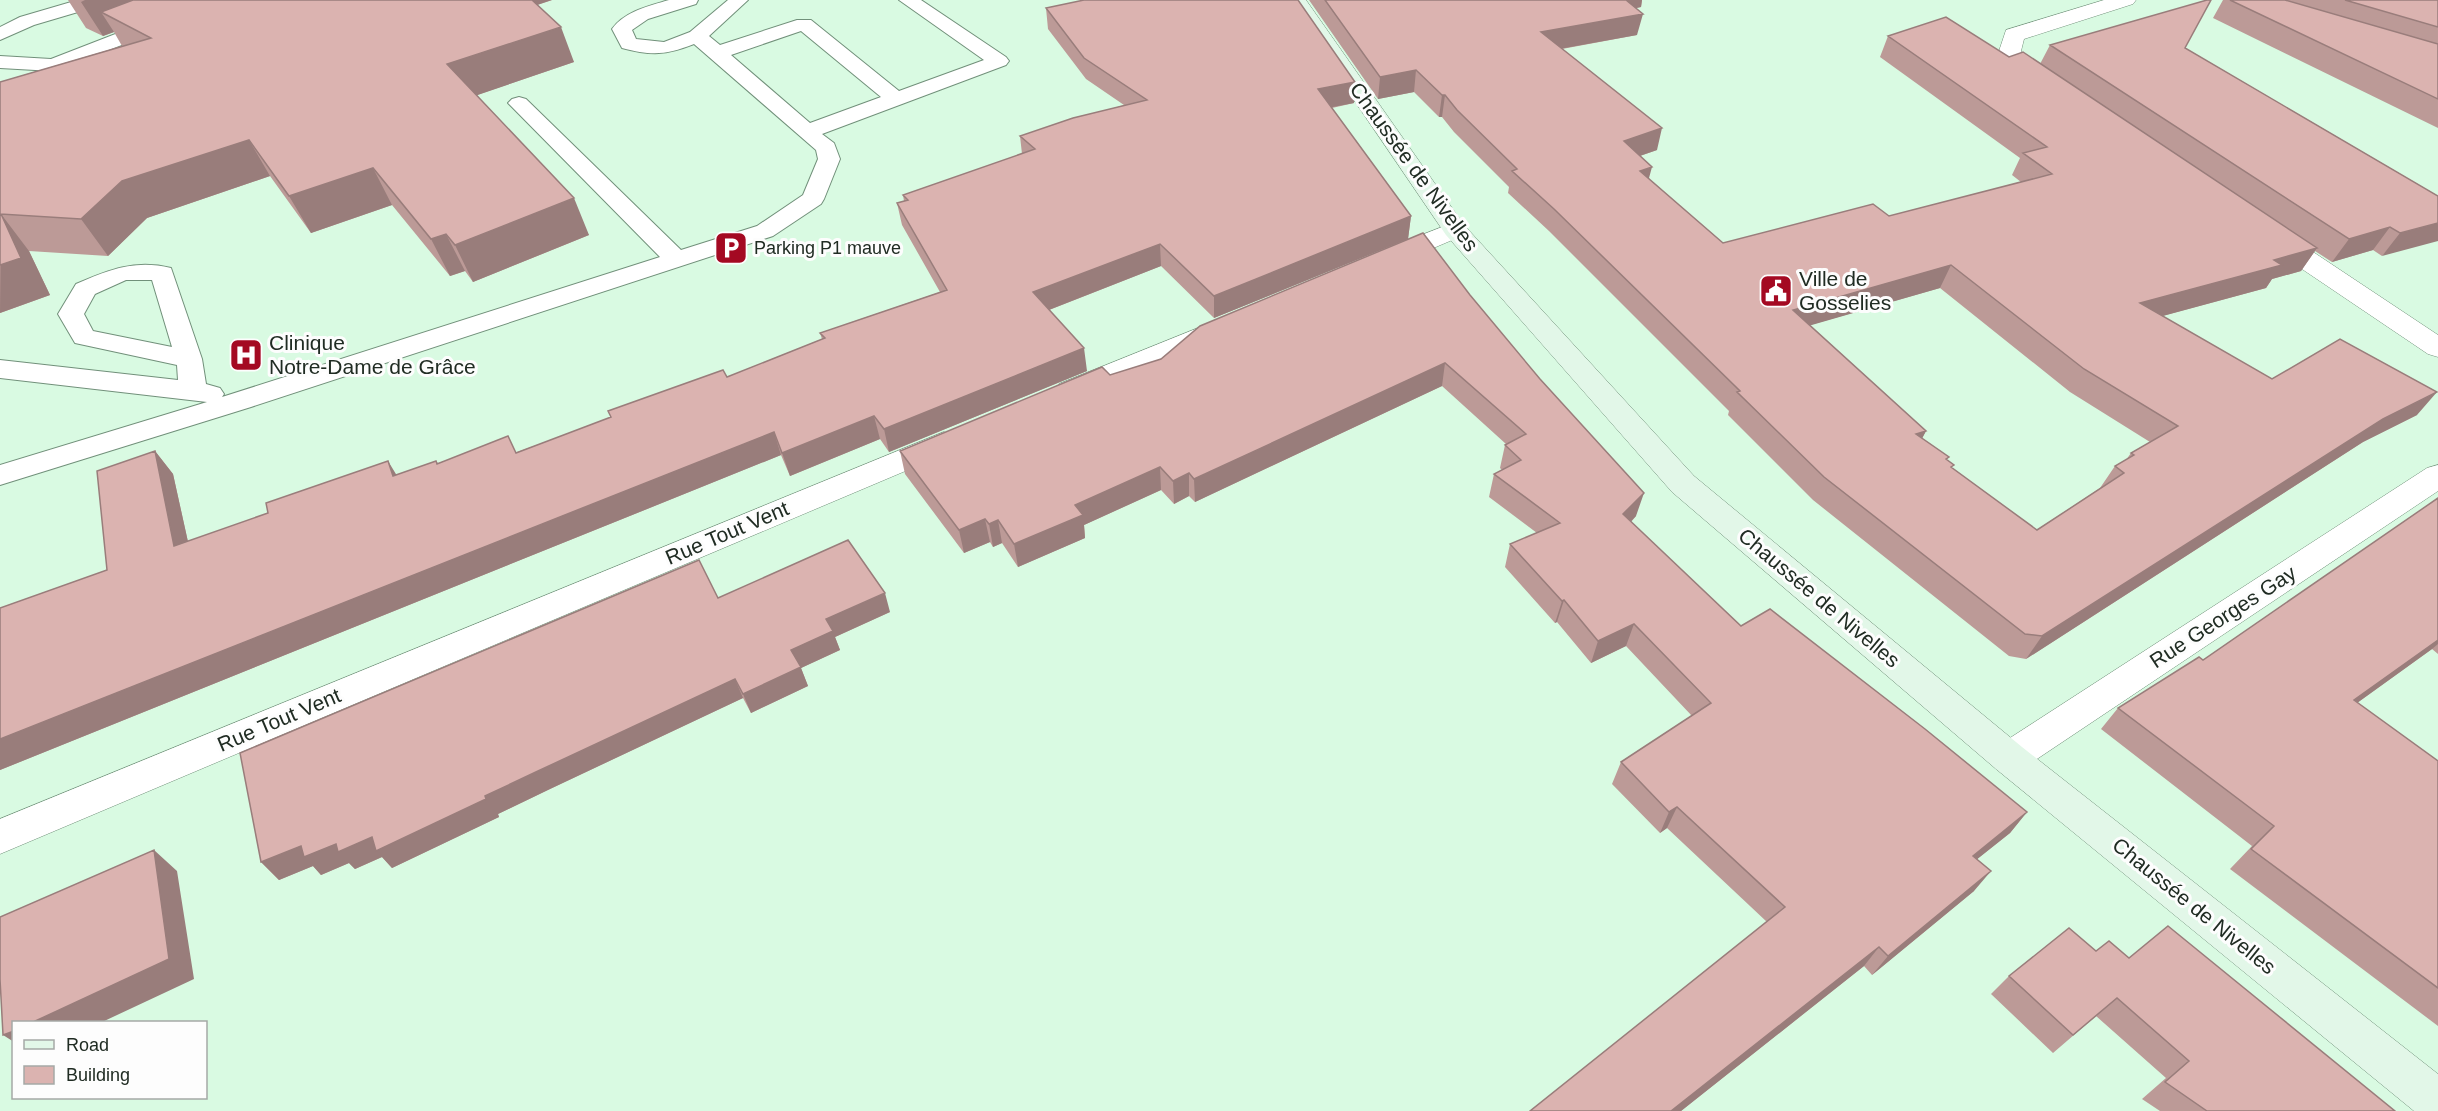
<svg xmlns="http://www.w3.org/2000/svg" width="2438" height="1111" font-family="Arial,sans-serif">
<rect width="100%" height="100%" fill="#d9fae2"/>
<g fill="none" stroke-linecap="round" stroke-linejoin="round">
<g stroke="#71907a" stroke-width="2">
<path id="service" d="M78 0H107L105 4 34 25 0 40V27L20 17Z
M203 0H229L227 4 60 69 53 71 0 68V56L51 59Z
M669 0H698L696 4 648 19 632 30 636 39 664 42 690 32 728 0H748L709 36 720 45 797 20H811L899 91 984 60 899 0H921L1006 57 1009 61 1006 65 822 134 834 143 840 159 824 199 821 204 773 236 251 407 0 485V465L207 402 0 378V360L178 380 177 365 75 343 58 314 76 284C108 270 135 259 171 268L202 359 206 384 220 388 224 394 222 397 660 257 512 107 508 103 512 99 519 97 526 99 681 250 757 226 803 195 818 159 816 150 694 44C666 55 652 56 622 48L612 29C625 11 649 6 669 0ZM801 31 881 97 810 123 731 55ZM126 280H152L172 347 93 331 84 314 95 294Z"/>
</g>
<g stroke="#71907a" stroke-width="1">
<path id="minor" d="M2104 0H2136L2133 4 2024 39 2021 51 2033 65 2055 79 2058 84 2055 89C2031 95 2011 69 1999 51L2006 30Z
M1455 222 1464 225 1468 230 1464 235 1396 264 1387 266 1378 264 1374 258 1378 252Z
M2271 228 2280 230 2438 335V357L2428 354 2262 242 2258 236 2262 230Z
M1218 320 1228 323 1232 329 1228 335 1079 398 1069 401 1059 398 1054 391 1059 384Z
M944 432 955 436 959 443 955 450 0 854V819Z
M2438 465V491L2022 769 2009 774 1996 769 1990 758 1996 747 2427 468Z"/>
</g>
<g stroke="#71907a" stroke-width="1">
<path id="secondary" d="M1286 0H1306L1464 225 1694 476 2022 747 2438 1074V1111H2414L1996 769 1672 492 1446 235Z"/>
</g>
<use href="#service" fill="#fff" fill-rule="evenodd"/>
<use href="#minor" fill="#fff" fill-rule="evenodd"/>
<use href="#secondary" fill="#e2f7e8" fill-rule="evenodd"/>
</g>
<path fill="#bc9a97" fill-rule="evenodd" d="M68 0H552L537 5 574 62 477 95 589 235 473 282 465 271 450 276 392 205 311 233 270 176 147 218 108 256 29 251 50 295 0 313V82L122 46 114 32 103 36 86 28Z
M1309 0H1642L1641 7 1636 8 1637 35 1562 49 1657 150 1640 156 1649 179 1723 243 1889 216 2021 182 2012 175 2020 158 1880 57 1888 36 2009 57 2040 64 2050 45 2185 48 2438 196 2382 256 2373 250 2332 262 2315 251 2301 271 2272 279 2266 288 2162 316 2272 379 2417 415 2363 442 2026 659 2009 656 1813 500 1728 415 1729 411 1549 231 1508 193 1509 187 1454 132 1442 117H1439L1414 92 1378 99ZM1940 288 2070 392 2150 442 2131 453 2126 460 2115 466 2100 488 2037 530 1952 468 1947 460 1949 457 1922 438 1926 431 1810 325Z
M2223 0H2438V128L2213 18Z
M1046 8 1355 82 1354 103 1332 108 1411 216 1408 239 1214 318 1161 266 1049 310 1087 371 889 452 880 439 790 476 781 455 0 770V608L107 570 155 451 173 474 188 542 397 475 436 461 438 463 517 452 727 377 822 339 820 333 940 292 902 225 897 203 904 201 903 195 1022 154 1020 136 1124 105 1086 79 1048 29Z
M1423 233 1636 516 1631 522 1741 626 2027 812 2010 833 1977 859 1974 891 1872 975 1864 966 1681 1111H1530L1767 922 1667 828 1660 833 1612 784 1621 762 1692 716 1626 646 1591 663 1557 622 1555 623 1505 567 1510 544 1537 533 1489 497 1494 474 1502 470 1500 468 1505 445 1506 444 1442 386 1195 502 1189 496 1174 504 1161 490 1084 525 1085 538 1018 567 1002 543 993 547 990 542 964 553 905 474 900 451 1110 375 1161 359Z
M2438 498V654L2432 649 2357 703 2438 761V1026L2230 869 2252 846 2101 729 2118 708 2203 660Z
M718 598 890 612 835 637 840 650 801 668 808 686 751 713 743 698 550 789 498 814 499 817 392 868 382 857 355 869 349 863 321 875 313 866 279 880 261 862Z
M2096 951 2129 958 2395 1111H2160L2142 1099 2166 1078 2096 1016 2053 1053 1991 994 2009 976Z"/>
<path fill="#997d7b" d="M85 0H197L101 12 114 32 103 36 81 2Z
M515 0H552L519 11Z
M1616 0H1642L1641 7 1613 13Z
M1643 14 1637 35 1537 53 1541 32Z
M561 27 574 62 463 100 447 64Z
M1416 70 1414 92 1378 99 1380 77Z
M1355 82 1354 103 1317 110 1318 89Z
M1442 95H1445L1442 117H1439Z
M1662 128 1657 150 1619 163 1624 141Z
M249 140 270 176 147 218 108 256 81 219 122 181Z
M1652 167 1646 189 1640 171Z
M373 168 392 205 311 233 289 196Z
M574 198 589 235 473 282 455 245Z
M1 214 29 251 50 295 0 313Z
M1411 216 1408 239 1214 318V296Z
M2438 223V241L2382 256 2400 233Z
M2390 227 2373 250 2332 262 2349 239Z
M446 234 465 271 450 276 431 239Z
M1160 244 1161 266 1036 315 1033 292Z
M2317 248 2301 271 2272 279 2266 288 2126 326 2140 303 2274 260Z
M1951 265 1940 288 1784 333 1793 310Z
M1084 348 1087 371 889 452 884 429Z
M1445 363 1442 386 1195 502 1194 479Z
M2437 392 2417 415 2363 442 2026 659 2042 636 2383 419Z
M874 416 880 439 790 476 782 453Z
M1926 431 1914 454 1916 434Z
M774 432 781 455 0 770V739Z
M155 451 173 474 194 569 174 546Z
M388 461 402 484 393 476Z
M1160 467 1161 490 1084 525 1085 538 1018 567 1014 544 1075 505Z
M1189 473V496L1174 504 1173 481Z
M1644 493 1636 516 1616 537 1623 514Z
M985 519 990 542 964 553 959 530Z
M998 520 1002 543 993 547 989 524Z
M885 593 890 612 835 637 840 650 801 668 808 686 751 713 743 694 826 619Z
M1564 600 1557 622 1555 623 1562 601Z
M1634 624 1626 646 1591 663 1598 641Z
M2438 640V644L2432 649 2332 721 2354 700Z
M735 679 743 698 550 789 498 814 499 817 392 868 382 857 355 869 349 863 321 875 313 866 279 880 261 862 301 846 336 844 485 796Z
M1677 807 1667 828 1660 833 1669 812Z
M2027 812 2010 833 1956 876 1973 856Z
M154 850 177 871 194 979 100 1023H31Z
M1991 871 1974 891 1872 975 1888 956Z
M1879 947 1864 966 1681 1111H1671Z
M14 1031V1042L3 1035Z"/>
<path fill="#dbb3b0" stroke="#997d7b" stroke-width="1.5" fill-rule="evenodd" d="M133 0H532L561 27 447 64 574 198 455 245 446 234 431 239 373 168 289 196 249 140 122 181 81 219 1 214 21 258 0 265V82L151 38 101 12Z
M1084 0H1298L1355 82 1318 89 1411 216 1214 296 1160 244 1033 292 1084 348 884 429 874 416 782 453 774 432 0 739V608L107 570 97 471 155 451 174 546 268 513 266 503 388 461 393 476 436 461 437 464 508 436 516 453 611 417 608 411 723 370 727 377 825 338 820 333 947 290 897 203 908 200 903 195 1035 149 1020 136 1073 118 1147 100 1084 58 1046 8Z
M1325 0H1626L1643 14 1541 32 1662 128 1624 141 1652 167 1640 171 1723 243 1873 204 1889 216 2052 174 2023 153 2047 147 1888 36 1946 17 2009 57 2023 52 2317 248 2274 260 2282 265 2140 303 2272 379 2340 339 2437 392 2383 419 2042 636 2025 634 1824 477 1737 392 1740 391 1554 209 1512 171 1517 169 1457 110 1445 95H1442L1416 70 1380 77ZM1951 265 2084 369 2178 426 2131 453 2134 455 2115 466 2124 473 2037 530 1951 467 1954 465 1946 459 1949 457 1916 434 1926 431 1793 310Z
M2207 0H2211L2185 48 2438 196V223L2400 233 2390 227 2349 239 2050 45Z
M2230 0H2285L2438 44V99Z
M2345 0H2438V27Z
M1423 233 1470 295 1540 379 1644 493 1623 514 1741 626 1770 609 1925 729 2027 812 1973 856 1991 871 1888 956 1879 947 1671 1111H1530L1785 907 1677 807 1669 812 1621 762 1711 703 1634 624 1598 641 1564 600 1562 601 1510 544 1560 523 1494 474 1521 460 1505 445 1526 434 1445 363 1194 479 1189 473 1173 481 1160 467 1075 505 1083 515 1014 544 998 520 989 524 985 519 959 530 900 451 1102 367 1110 375 1161 359 1200 326Z
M2438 498V640L2354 700 2438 761V988L2251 849 2274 826 2118 708 2199 657 2203 660Z
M848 540 885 593 826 619 833 631 791 650 801 667 743 694 735 679 538 771 485 796 486 799 376 851 372 837 338 852 336 844 304 857 301 846 261 862 240 753 699 560 718 598Z
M154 850 169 959 31 1023H14V1031L3 1035 0 979V917Z
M2168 926 2395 1111H2207L2165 1082 2189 1061 2117 998 2073 1035 2009 976 2069 928 2096 951 2109 941 2129 958Z"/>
<defs>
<g id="parking-square" transform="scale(1.725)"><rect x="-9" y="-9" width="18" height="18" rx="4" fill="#a40922" stroke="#fdfdfd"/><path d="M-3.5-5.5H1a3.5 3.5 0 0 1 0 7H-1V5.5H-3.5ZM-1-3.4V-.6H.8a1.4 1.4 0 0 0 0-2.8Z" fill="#fff"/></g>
<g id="civic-square" transform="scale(1.725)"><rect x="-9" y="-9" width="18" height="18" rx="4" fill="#a40922" stroke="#fdfdfd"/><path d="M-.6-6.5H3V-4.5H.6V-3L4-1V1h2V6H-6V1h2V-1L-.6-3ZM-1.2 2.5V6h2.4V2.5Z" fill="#fff"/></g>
<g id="hospital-square" transform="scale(1.725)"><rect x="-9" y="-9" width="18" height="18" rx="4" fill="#a40922" stroke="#fdfdfd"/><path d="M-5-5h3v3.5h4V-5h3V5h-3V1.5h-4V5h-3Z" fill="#fff"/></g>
</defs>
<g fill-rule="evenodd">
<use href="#parking-square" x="731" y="248"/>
<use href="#civic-square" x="1776" y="291"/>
<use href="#hospital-square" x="246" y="355"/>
</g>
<g text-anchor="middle" stroke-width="6" stroke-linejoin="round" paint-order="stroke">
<g font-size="18" fill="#202c23" stroke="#fdfdfd" text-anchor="start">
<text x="754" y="254">Parking P1 mauve</text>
</g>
<g font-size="21" fill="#202c23" stroke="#fdfdfd">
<text transform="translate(1414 167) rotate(54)" y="7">Chaussée de Nivelles</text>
<text transform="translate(727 533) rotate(-23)" y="7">Rue Tout Vent</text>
<text transform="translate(1819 598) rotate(40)" y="7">Chaussée de Nivelles</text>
<text transform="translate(2223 617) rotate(-33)" y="7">Rue Georges Gay</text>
<text transform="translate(279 720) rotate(-23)" y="7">Rue Tout Vent</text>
<text transform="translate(2194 906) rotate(39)" y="7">Chaussée de Nivelles</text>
</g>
<g font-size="21" fill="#202c23" stroke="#fdfdfd" text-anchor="start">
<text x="1799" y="286">Ville de<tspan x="1799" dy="24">Gosselies</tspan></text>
<text x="269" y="350">Clinique<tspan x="269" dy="24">Notre-Dame de Grâce</tspan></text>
</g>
</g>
<rect x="12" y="1021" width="195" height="78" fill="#fdfdfd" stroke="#a5a9a6" stroke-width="1.5"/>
<rect x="24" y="1040" width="30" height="9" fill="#e2f7e8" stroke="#a5a9a6" stroke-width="1.5"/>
<text x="66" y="1051" font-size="18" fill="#202c23">Road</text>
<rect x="24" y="1066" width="30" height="18" fill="#dbb3b0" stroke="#a5a9a6" stroke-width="1.5"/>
<text x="66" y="1081" font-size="18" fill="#202c23">Building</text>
</svg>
